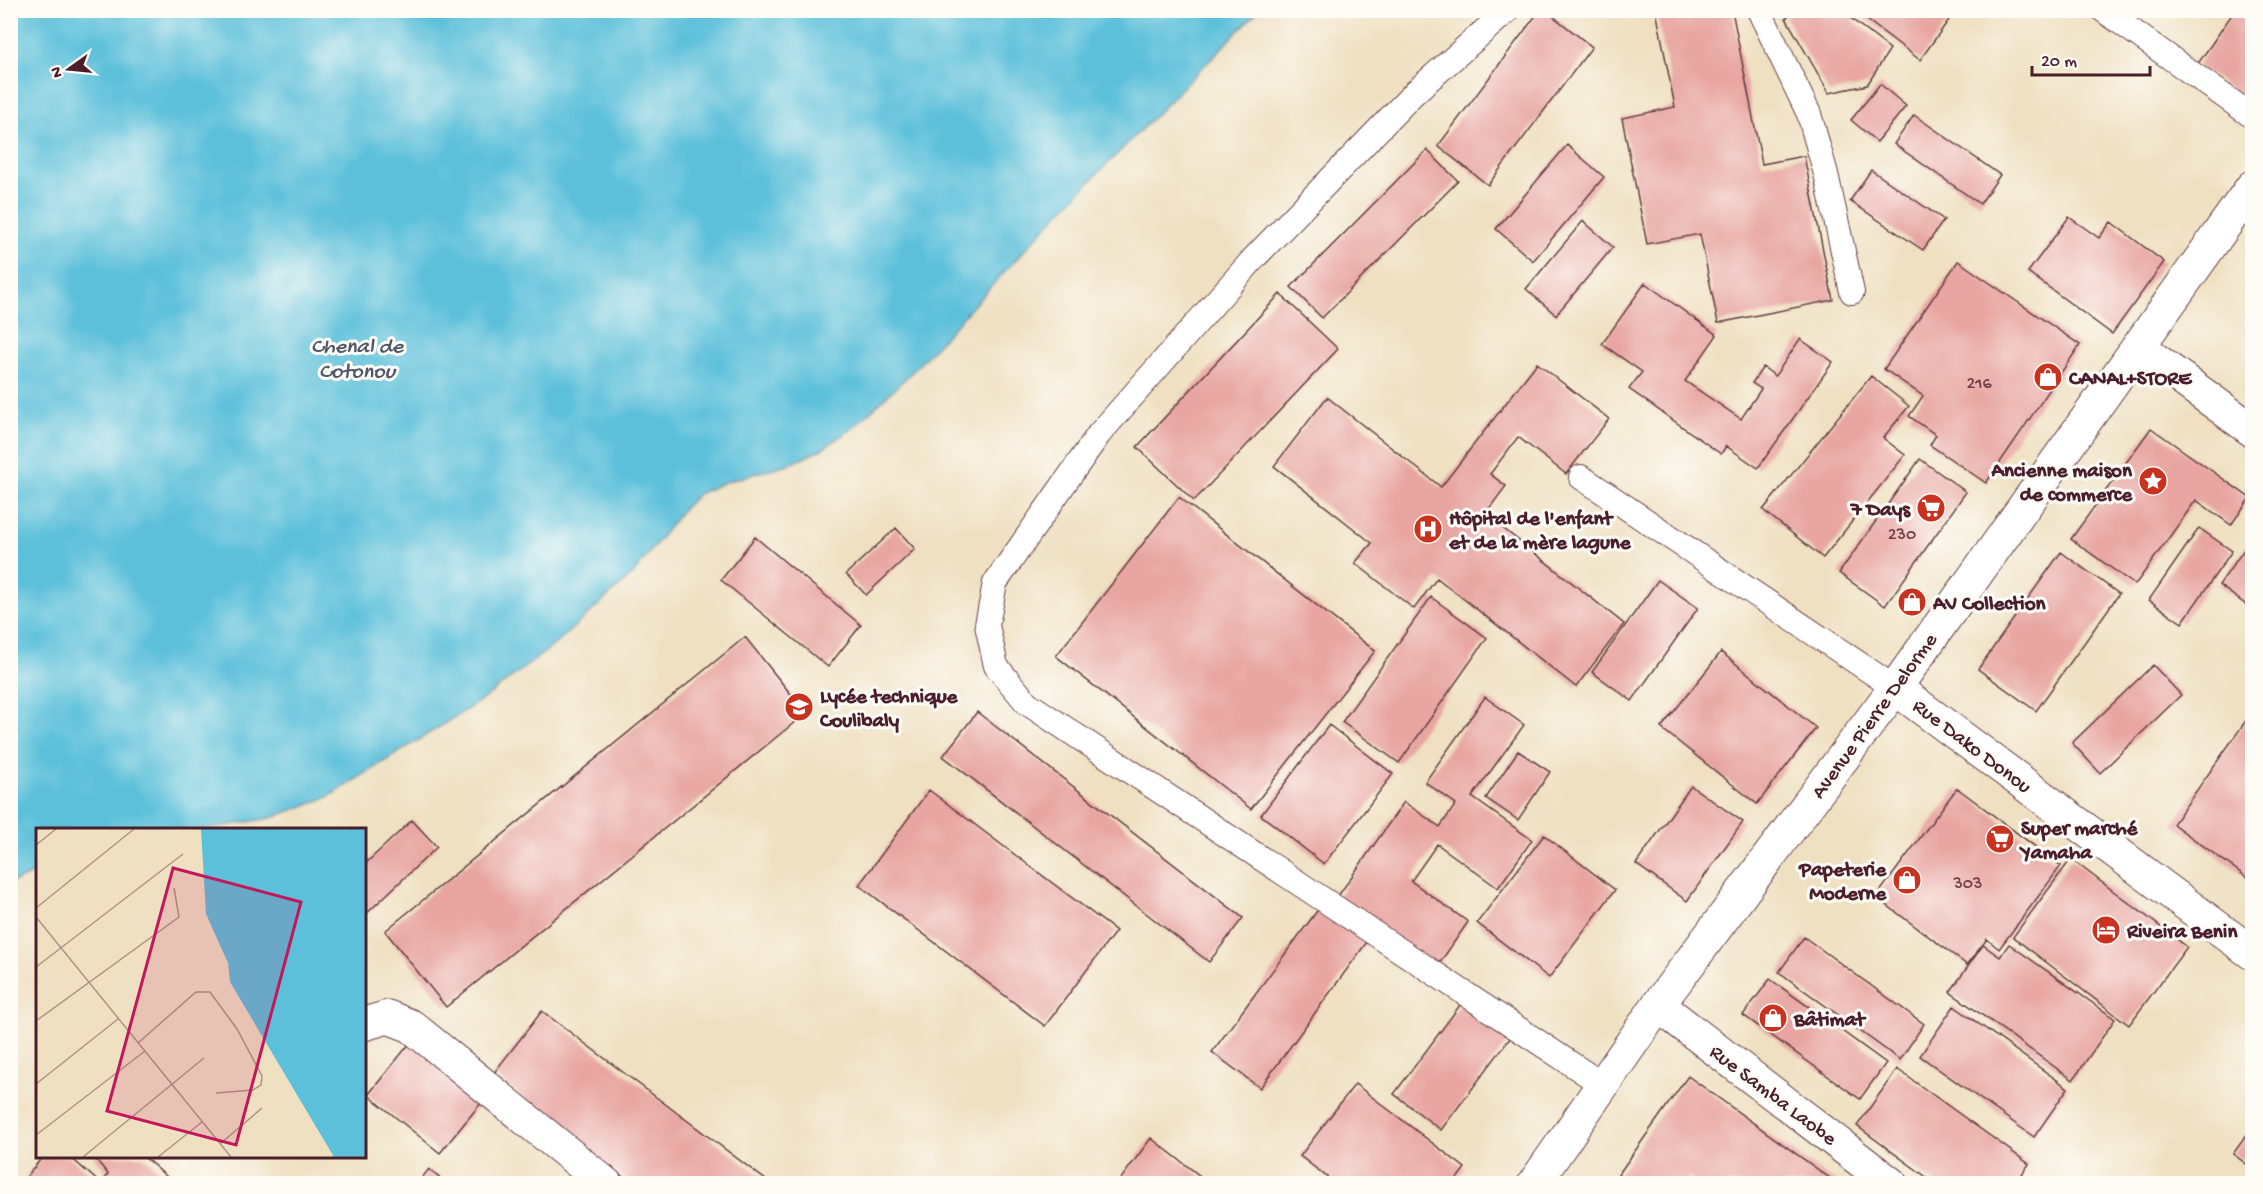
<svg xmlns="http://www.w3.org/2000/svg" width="2263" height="1194" font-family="'Gochi Hand',sans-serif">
<rect width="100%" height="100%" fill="#fdfcf7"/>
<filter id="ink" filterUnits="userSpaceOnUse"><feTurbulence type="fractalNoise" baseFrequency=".0167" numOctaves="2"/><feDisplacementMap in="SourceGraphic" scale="12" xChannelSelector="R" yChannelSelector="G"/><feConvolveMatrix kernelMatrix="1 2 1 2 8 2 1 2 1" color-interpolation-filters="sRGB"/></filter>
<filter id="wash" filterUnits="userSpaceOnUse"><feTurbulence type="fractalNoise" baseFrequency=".008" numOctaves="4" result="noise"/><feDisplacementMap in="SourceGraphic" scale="24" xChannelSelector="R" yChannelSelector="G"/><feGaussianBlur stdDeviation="1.35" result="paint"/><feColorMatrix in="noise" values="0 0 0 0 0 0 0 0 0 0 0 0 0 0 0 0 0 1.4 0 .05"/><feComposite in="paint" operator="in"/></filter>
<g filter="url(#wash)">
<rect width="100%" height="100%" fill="#efe0c1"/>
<path fill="#5cc0da" stroke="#537082" stroke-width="1.5" d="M11 10H1258V11L1057 215 912 372 855 426 822 449 795 462 725 482 698 494 682 510 633 574 554 645 482 700 328 797 271 818 208 829 38 830 37 872 11 883Z"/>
<g id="blocks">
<path fill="#e8a5a1" d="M1540 10H1545L1592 47 1488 185 1438 146Z
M1656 10H1732L1762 164 1804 156 1833 300 1718 323 1700 234 1647 244 1622 118 1675 107Z
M1794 10H1840L1890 49 1867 85 1829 93 1786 18Z
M1854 10H1956L1920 60Z
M2200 10H2212L2208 16Z
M2235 10H2252V105L2197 65Z
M1880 84 1906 106 1877 142 1851 120Z
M1914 115 2000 175 1980 204 1894 144Z
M1567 145 1604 177 1533 261 1496 229Z
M1427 150 1458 181 1322 318 1291 287Z
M1871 170 1944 220 1923 250 1850 201Z
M2069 217 2099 238 2111 222 2164 262 2112 334 2028 272Z
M1583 221 1613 247 1556 315 1526 289Z
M1958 261 2080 345 1986 483 1930 445 1936 435 1909 416 1923 396 1884 369Z
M1645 283 1717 335 1685 381 1741 419 1761 389 1752 383 1763 367 1775 376 1800 339 1833 362 1758 468 1726 446 1721 454 1629 389 1642 372 1602 344Z
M1280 294 1338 349 1194 501 1137 447Z
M1537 363 1609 419 1566 474 1518 437 1490 474 1506 486 1485 514 1624 624 1576 687 1437 578 1414 609 1355 563 1372 543 1274 466 1327 397 1441 487Z
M1871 376 1909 406 1883 438 1905 455 1823 558 1763 510Z
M2151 428 2250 498 2231 525 2196 500 2135 585 2071 539Z
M1920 459 1966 492 1885 606 1839 573Z
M1179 497 1375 651 1251 809 1056 656Z
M896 528 915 549 866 595 846 574Z
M2199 528 2232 551 2182 623 2149 600Z
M755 537 861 625 828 667 721 580Z
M2252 538V609L2219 585Z
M2061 552 2119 594 2036 711 1978 669Z
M1658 580 1698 608 1632 701 1592 672Z
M1431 597 1487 638 1399 763 1342 722Z
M745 637 806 713 446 1007 385 931Z
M1721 652 1816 728 1757 804 1661 728Z
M2153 665 2181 695 2100 773 2072 743Z
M1485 697 1524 725 1472 797 1532 840 1498 888 1437 844 1411 881 1468 922 1437 967 1338 896 1404 802 1440 827 1456 804 1425 782Z
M977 712 1243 918 1209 962 943 756Z
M2252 712V881L2173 824Z
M1329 725 1393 774 1324 864 1261 815Z
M1518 751 1550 772 1518 820 1486 798Z
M1691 786 1743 822 1687 901 1636 864Z
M1957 788 2061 866 1999 949 1987 939 1967 965 1876 897Z
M929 790 1116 931 1045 1026 859 885Z
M412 820 437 847 364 916V865Z
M1544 835 1615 890 1549 978 1477 923Z
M2071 859 2187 947 2129 1025 2013 937Z
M1320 907 1367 942 1260 1088 1212 1052Z
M1804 937 1924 1024 1900 1060 1779 972Z
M2009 944 2115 1019 2073 1080 1950 992 1983 945 2000 957Z
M1770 979 1886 1063 1860 1099 1743 1015Z
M1466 997 1514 1033 1441 1130 1394 1094Z
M1954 1006 2068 1088 2034 1137 1920 1056Z
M542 1011 771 1184H632L493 1074Z
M414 1038 486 1097 440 1153 368 1095Z
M1897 1069 2029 1164 2015 1184H1936L1857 1126Z
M1688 1076 1838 1184H1698L1689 1177 1684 1184H1615L1613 1182Z
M1355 1084 1465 1168 1453 1184H1336L1300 1156Z
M2252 1127V1168L2233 1154Z
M1151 1138 1200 1176 1194 1184H1117Z
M43 1156H69L101 1184H21Z
M93 1156H143L175 1184H107L103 1180 108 1174Z
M429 1169 447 1184H417Z"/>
</g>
</g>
<g filter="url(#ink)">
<use href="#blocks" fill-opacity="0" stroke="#633c42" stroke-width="1.5"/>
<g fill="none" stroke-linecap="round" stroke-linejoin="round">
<g stroke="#633c42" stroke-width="26">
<path id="service" d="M1508 10 1414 93 1255 257 1099 434 995 583 987 625 996 666 1027 703 1603 1085
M1759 10 1809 114 1826 174 1852 292
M2103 10 2252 116
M1581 477 1895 688"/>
</g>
<g stroke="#633c42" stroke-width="35">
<path id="minor" d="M2138 347 2252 430
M1658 1005 1891 1184
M364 1024 388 1017 411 1026 606 1184"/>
</g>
<g stroke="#633c42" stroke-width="35">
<path id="tertiary" d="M1895 688 2252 953"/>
</g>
<g stroke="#633c42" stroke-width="35">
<path id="secondary" d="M1534 1184 1658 1005 1895 688 2252 187"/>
</g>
<use href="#service" stroke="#fff" stroke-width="24"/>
<use href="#minor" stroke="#fff" stroke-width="33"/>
<use href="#tertiary" stroke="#fff" stroke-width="33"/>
<use href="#secondary" stroke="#fff" stroke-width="33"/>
</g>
</g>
<defs>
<g id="shop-disc" transform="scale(1.5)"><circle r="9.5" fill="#c8321e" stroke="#fdfcf7"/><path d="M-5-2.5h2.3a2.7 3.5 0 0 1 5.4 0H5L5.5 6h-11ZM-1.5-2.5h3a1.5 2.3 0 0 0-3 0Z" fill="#fff"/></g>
<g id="sight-disc" transform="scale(1.5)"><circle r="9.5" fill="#c8321e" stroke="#fdfcf7"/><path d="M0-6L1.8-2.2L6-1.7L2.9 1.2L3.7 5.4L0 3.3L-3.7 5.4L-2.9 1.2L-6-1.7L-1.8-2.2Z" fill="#fff"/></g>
<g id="supermarket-disc" transform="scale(1.5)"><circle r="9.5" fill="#c8321e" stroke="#fdfcf7"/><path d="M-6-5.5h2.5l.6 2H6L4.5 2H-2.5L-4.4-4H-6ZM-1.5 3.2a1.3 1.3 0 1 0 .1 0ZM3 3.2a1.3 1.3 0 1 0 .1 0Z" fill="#fff"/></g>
<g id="hospital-disc" transform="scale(1.5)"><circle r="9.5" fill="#c8321e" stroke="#fdfcf7"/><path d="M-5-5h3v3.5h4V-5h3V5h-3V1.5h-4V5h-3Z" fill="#fff"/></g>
<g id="school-disc" transform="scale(1.5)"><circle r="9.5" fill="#c8321e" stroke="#fdfcf7"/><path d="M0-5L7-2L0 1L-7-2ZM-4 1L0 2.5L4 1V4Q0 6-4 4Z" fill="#fff"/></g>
<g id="hotel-disc" transform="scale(1.5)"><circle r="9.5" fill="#c8321e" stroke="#fdfcf7"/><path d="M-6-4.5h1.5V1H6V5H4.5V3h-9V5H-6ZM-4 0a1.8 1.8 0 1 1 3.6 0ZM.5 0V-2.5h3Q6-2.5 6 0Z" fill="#fff"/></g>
</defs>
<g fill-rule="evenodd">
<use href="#shop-disc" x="2048" y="377"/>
<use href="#sight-disc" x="2153" y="481"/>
<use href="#supermarket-disc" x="1931" y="508"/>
<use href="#hospital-disc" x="1428" y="529"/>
<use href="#shop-disc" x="1912" y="602"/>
<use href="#school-disc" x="799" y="707"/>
<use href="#supermarket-disc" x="2000" y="839"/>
<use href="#shop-disc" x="1907" y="880"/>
<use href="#hotel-disc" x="2106" y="930"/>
<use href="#shop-disc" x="1773" y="1018"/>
</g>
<g text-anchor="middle" stroke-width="6" stroke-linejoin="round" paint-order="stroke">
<g font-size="18" fill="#724048">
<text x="1979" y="388">216</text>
<text x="1902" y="539">230</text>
<text x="1968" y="888">303</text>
</g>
<g font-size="21" font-weight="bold" fill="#4a1f2b" stroke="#fdfcf7" text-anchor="start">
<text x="2069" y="384">CANAL+STORE</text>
<text x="2132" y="476" text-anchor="end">Ancienne maison<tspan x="2132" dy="24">de commerce</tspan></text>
<text x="1910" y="515" text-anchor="end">7 Days</text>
<text x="1449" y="524">Hôpital de l'enfant<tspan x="1449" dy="24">et de la mère lagune</tspan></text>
<text x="1933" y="609">AV Collection</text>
<text x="820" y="702">Lycée technique<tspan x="820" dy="24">Coulibaly</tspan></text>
<text x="2021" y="834">Super marché<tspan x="2021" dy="24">Yamaha</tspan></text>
<text x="1886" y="875" text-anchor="end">Papeterie<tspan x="1886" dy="24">Moderne</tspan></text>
<text x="2127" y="937">Riveira Benin</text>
<text x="1794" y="1025">Bâtimat</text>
</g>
<g font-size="21" fill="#4a1f2b" stroke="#fdfcf7">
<text transform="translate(1873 715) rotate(-54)" y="7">Avenue Pierre Delorme</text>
<text transform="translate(1973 745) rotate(37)" y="7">Rue Dako Donou</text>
<text transform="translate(1774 1094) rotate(37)" y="7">Rue Samba Laobe</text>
</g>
<g font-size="22" font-style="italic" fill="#505768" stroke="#fdfcf7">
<text x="357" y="352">Chenal de<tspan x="357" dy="25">Cotonou</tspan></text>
</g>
</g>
<g transform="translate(36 828)">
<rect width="330" height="330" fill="#efe0c1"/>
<path d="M165 1H330V329H298L194 154 192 135 170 86Z" fill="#5cc0da"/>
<path fill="none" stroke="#ad9385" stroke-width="1.5" d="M0 17 20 1M0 80 98 1M0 89 195 329M0 139 147 26M0 193 143 89 138 60M102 215 160 164H174L201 201 226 248 225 257 217 262 180 265M0 256 82 191M0 307 109 223M184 316 226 280M47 329 168 230M122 329 166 294"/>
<path fill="#c2185b" fill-opacity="0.15" stroke="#c2185b" stroke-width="3" d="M137 40 265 74 200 317 71 283Z"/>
<rect width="330" height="330" fill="none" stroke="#4a1f2b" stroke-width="3"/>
</g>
<rect width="2263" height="1194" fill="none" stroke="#fdfcf7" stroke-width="36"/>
<g transform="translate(69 69) rotate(255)" stroke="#fdfcf7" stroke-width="4.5" paint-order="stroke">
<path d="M0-4.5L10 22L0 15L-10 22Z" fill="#4a1f2b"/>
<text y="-9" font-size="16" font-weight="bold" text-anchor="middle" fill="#4a1f2b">N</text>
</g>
<path d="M2032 66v9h118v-9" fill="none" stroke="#4a1f2b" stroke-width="3"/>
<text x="2041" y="66" font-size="18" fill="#4a1f2b" stroke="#fdfcf7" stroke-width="4.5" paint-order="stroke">20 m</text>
</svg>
